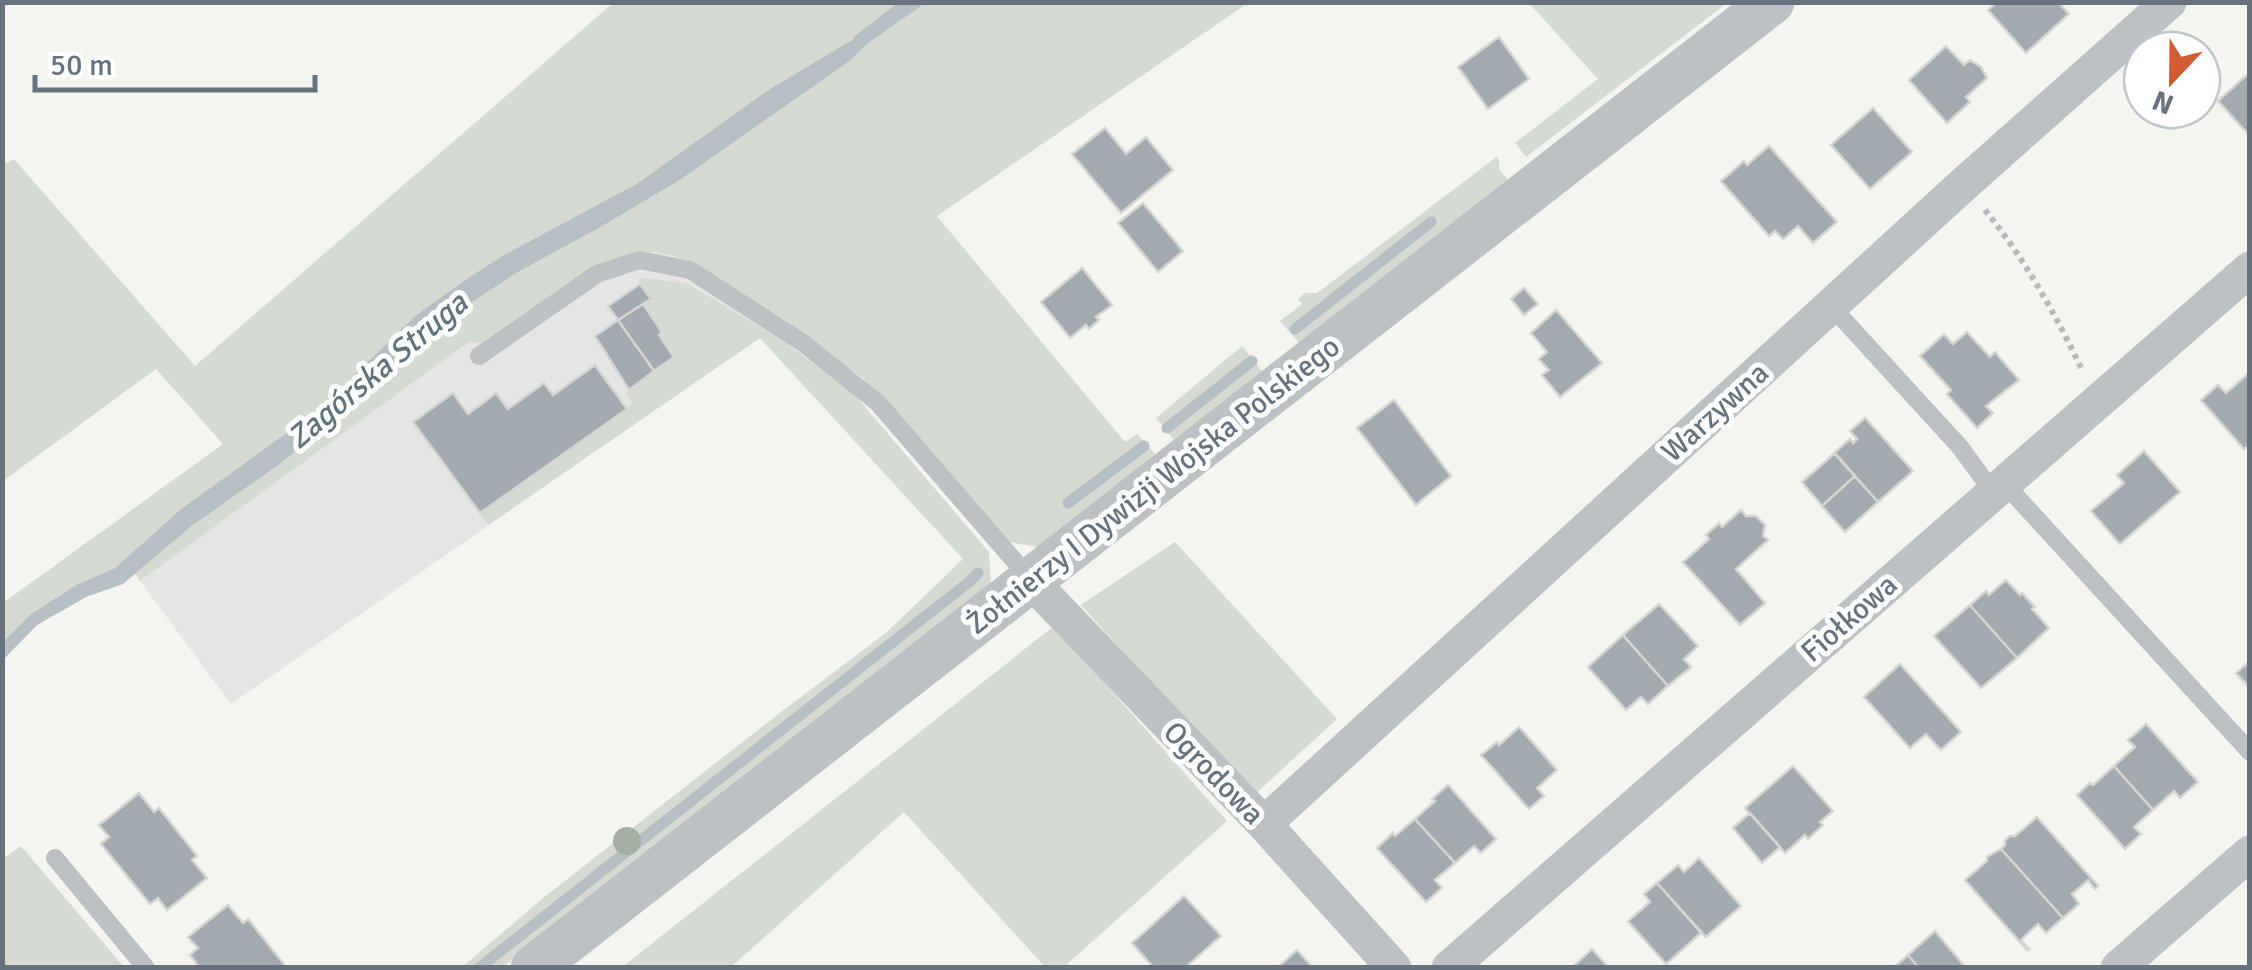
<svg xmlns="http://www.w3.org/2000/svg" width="2252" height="970" font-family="Signika,sans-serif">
<rect width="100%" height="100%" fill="#f4f4f0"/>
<path fill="#e4e5e4" d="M669 197 789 315 759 335 760 337 231 704 140 581Z"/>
<path fill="#d5dad2" d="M613 3H899L854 36V39L638 183 502 256 462 282 415 316 317 411 181 509 115 568 76 585 31 614 3 642V603L223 444 156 369 3 481V165L14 159 195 366Z
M924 3H1248L937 216 1125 442 1137 434 1155 454 1043 548 1004 541 865 380 783 319 760 307 697 266 673 255 652 252 612 261 588 271 481 343 469 342 140 581 135 574 193 525 280 464 360 398 428 331 518 272 599 228 680 180 851 60 867 44Z
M1529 3H1727L1526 157 1515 143 1598 79Z
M1498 156 1500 171 1507 178 1505 187 1302 346 1280 321 1302 304 1298 299 1305 293H1317Z
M638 278 655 279 688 284 784 341 854 394 989 552 991 587 503 967 461 968 543 898 781 712 886 633 963 559 760 338 488 525 480 513 627 409 632 402 626 394 629 390 673 357 659 335 662 332 643 304 650 298Z
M1242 346 1265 375 1178 442 1173 439 1156 418Z
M1175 542 1337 719 1253 796 1081 605Z
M1054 626 1227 821 1064 967H1045L904 812 731 967 621 968Z
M21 846 124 967H3V859Z"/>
<path fill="#b6c0c4" d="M899 2 925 3 867 44 851 60 680 180 599 228 518 272 428 331 360 398 280 464 193 525 123 584 86 597 37 625 3 660V642L31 614 76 585 115 568 181 509 317 411 415 316 462 282 502 256 638 183 770 89 854 39 853 37Z"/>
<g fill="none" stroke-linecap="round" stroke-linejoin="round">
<path stroke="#b6c0c4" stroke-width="11" d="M1295 329 1431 222
M1167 428 1252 361
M1068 503 1144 446
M479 968 969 582 978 573"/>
</g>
<path fill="#a4abb0" stroke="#d5d5d3" stroke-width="2.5" d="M1997 2H2058L2069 14 2026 53 1988 10Z
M1499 37 1529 79 1488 109 1458 67Z
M1946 46 1964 65 1970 60 1981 67 1987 78 1966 97 1970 102 1947 123 1909 80Z
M2250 72V136L2218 101Z
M1873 108 1912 152 1870 189 1831 145Z
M1105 128 1126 154 1146 137 1173 170 1121 213 1072 154Z
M1769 146 1837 222 1813 243 1798 226 1783 239 1775 231 1769 236 1721 181 1744 161 1747 165Z
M1143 203 1183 251 1158 272 1118 223Z
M1082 268 1112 305 1096 317 1099 320 1089 329 1086 325 1070 338 1041 302Z
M640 284 651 299 618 320 608 306Z
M1524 288 1538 304 1524 315 1511 299Z
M643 304 662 332 659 335 674 357 654 371 618 320Z
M1556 310 1602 363 1560 397 1542 375 1549 370 1539 359 1547 352 1531 333Z
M618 320 654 371 629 390 595 336Z
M1967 332 1990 357 1995 352 2019 380 1986 406 1993 413 1977 428 1947 394 1951 390 1920 356 1944 334 1953 344Z
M595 365 627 409 480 513 413 422 453 393 468 414 496 393 508 409 544 383 553 395Z
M2250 372V445L2244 449 2201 400 2218 385 2226 393Z
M1394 400 1451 476 1416 505 1357 428Z
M1865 418 1913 471 1878 502 1834 453 1850 439 1853 443 1857 439 1850 431Z
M2144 451 2180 492 2120 544 2091 511 2124 483 2117 475Z
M1835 453 1855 476 1822 506 1802 482Z
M1855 476 1878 502 1845 532 1822 506Z
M1741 510 1746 516H1756L1765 525 1763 536 1768 540 1736 569 1765 603 1740 625 1683 562 1709 539 1706 535 1719 523 1722 527Z
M2006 580 2020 595 2022 593 2035 607 2032 609 2049 628 2017 658 1970 605 1986 591 1989 595Z
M1659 604 1698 646 1684 659 1691 667 1668 686 1623 635Z
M1970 605 2017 658 1981 688 1934 636Z
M1623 635 1668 686 1648 704 1641 697 1626 710 1588 667Z
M2250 661V688L2236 673Z
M1900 664 1961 732 1941 750 1926 734 1910 748 1864 697Z
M2146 724 2198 782 2180 798 2174 791 2153 810 2114 766 2135 747 2128 740Z
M1519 727 1557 770 1537 788 1544 796 1529 809 1481 755 1497 742 1499 745Z
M1793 766 1833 811 1820 822 1823 825 1808 839 1805 835 1785 853 1745 808Z
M2114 766 2153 810 2134 827 2141 834 2125 849 2077 795 2090 783 2093 785Z
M1448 785 1496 839 1481 853 1474 846 1455 863 1415 819 1435 801 1432 799Z
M139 793 154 812 159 808 197 856 192 860 207 878 167 910 158 898 150 904 101 844 109 837 99 825Z
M1750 813 1780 847 1762 863 1733 828Z
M2037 817 2098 886 2095 889 2088 880 2072 894 2079 904 2063 918 2001 849 2005 845V840L2010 836H2015Z
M1415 819 1455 863 1435 880 1442 888 1426 902 1377 848 1393 833 1395 836Z
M2001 849 2063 918 2046 933 2038 924 2021 940 2029 949 2027 950 1965 880 1987 861V857Z
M1699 858 1741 906 1706 937 1657 883 1678 865 1684 872Z
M1657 883 1701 933 1666 964 1628 921 1650 902 1644 894Z
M1184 896 1221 936 1185 968H1154L1132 943Z
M228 905 243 923 248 919 286 967 200 968 190 955 198 948 188 937Z
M1935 931 1966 968H1919L1908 955Z
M1592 949 1609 968H1571Z
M1297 950 1313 968H1277Z
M1908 955 1919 968H1893Z"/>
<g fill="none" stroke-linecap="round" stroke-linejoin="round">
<path stroke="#b7babc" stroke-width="6" stroke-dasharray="5 5" stroke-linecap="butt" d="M1985 210C2024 258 2055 313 2082 370"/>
<path stroke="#bdc1c4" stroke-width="18" d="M1831 306 1960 447 1993 492
M479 356 597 274 639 260 690 270 803 343 878 403 1031 580
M2004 483 2250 752
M55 858 146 968"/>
<path stroke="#bdc1c4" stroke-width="35" d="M1031 581 1264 824 1394 968
M1264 824 1964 184 2169 2
M1449 968 2250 269
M2118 968 2250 853"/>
<path stroke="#bdc1c4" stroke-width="45" d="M533 968 1772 2"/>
</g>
<circle fill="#a6afa3" cx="627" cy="841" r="14"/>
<g text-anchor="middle" stroke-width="10" stroke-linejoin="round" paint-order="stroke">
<g font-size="30" fill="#66737e" stroke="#fff">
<text transform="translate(1715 412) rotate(-42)" y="10">Warzywna</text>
<text transform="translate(1153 485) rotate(-38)" y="10">Żołnierzy I Dywizji Wojska Polskiego</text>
<text transform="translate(1849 618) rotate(-41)" y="10">Fiołkowa</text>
<text transform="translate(1214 773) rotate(46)" y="10">Ogrodowa</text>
</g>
<g font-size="32" font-style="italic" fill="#61747c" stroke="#fff">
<text transform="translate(377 370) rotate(-40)" y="11">Zagórska Struga</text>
</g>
</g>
<rect width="2252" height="970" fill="none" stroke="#66737e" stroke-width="10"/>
<g transform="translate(2172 80) rotate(202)"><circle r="48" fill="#ffffff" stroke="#c2c7cb" stroke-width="2.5"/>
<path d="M0-8L18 38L0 25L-18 38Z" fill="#d15b33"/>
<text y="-15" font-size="28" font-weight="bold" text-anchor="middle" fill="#66737e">N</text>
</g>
<path d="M35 75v15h280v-15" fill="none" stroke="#66737e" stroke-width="5"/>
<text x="50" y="75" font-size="30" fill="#66737e" stroke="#ffffff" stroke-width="8" paint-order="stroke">50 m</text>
</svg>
